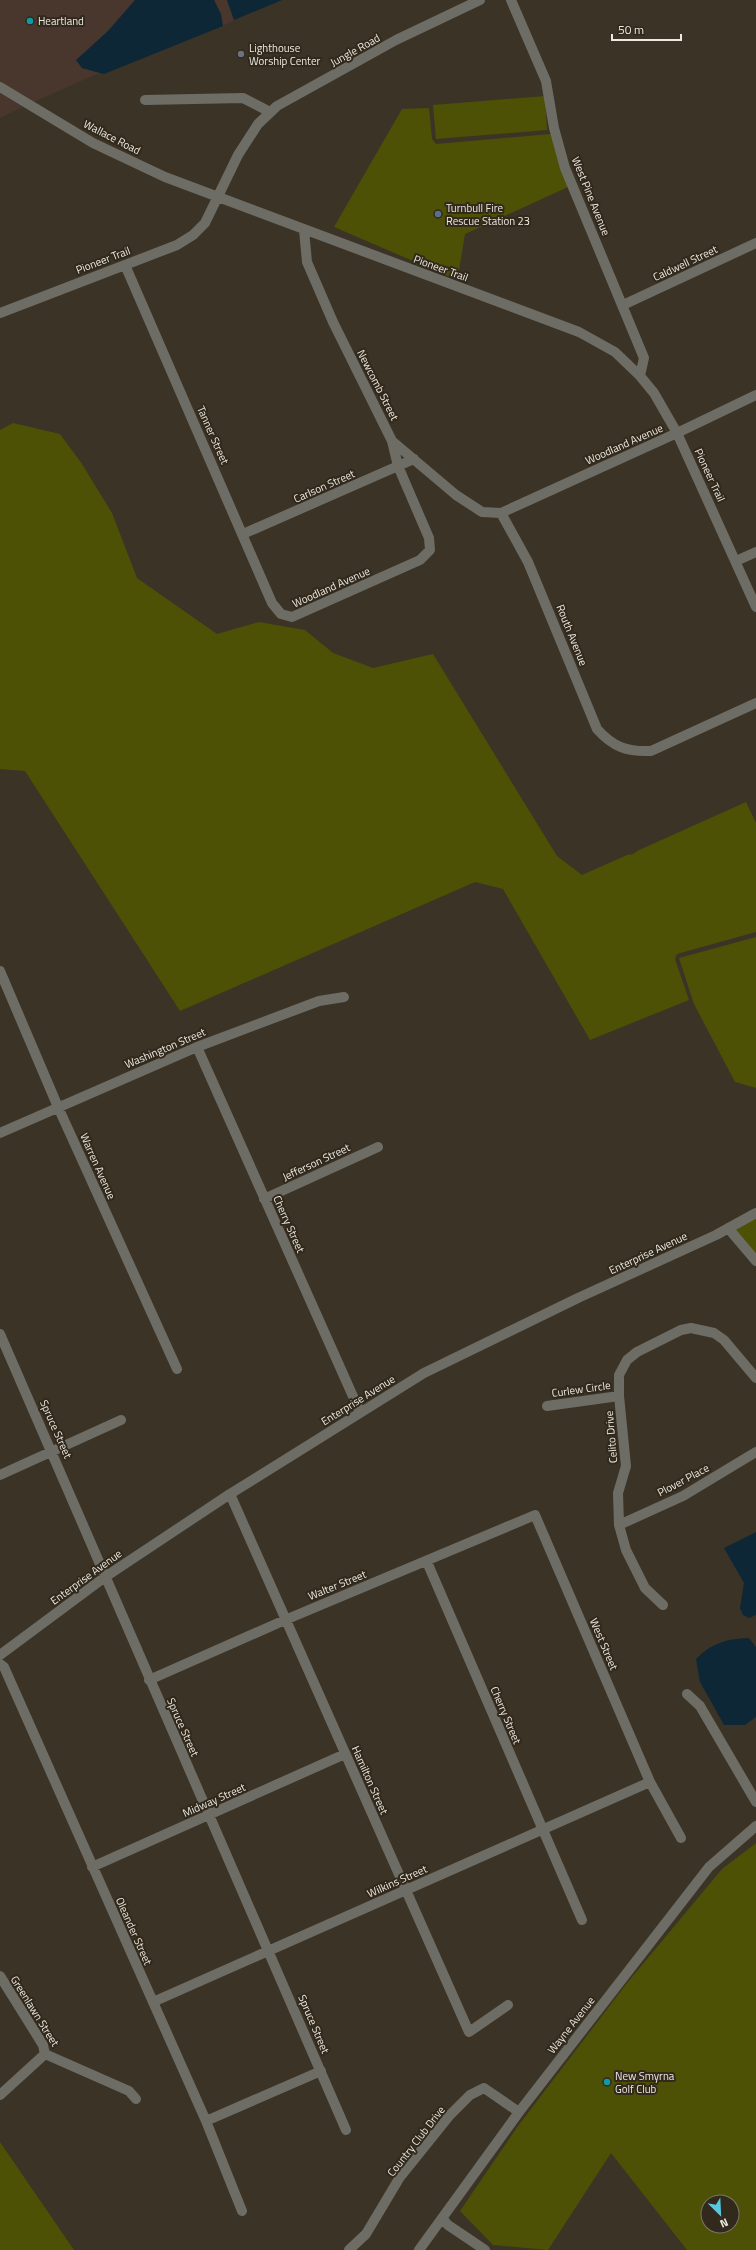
<svg xmlns="http://www.w3.org/2000/svg" width="756" height="2250" font-family="'Titillium Web',sans-serif">
<rect width="100%" height="100%" fill="#3b3326"/>
<path fill="#49372e" d="M0 0H135L108 31 77 60 82 68 99 73 34 102 0 82Z
M214 0H227L234 20 223 26 221 14Z
M0 93 23 107 0 118Z"/>
<path fill="#4d5105" fill-rule="evenodd" d="M545 96 547 130 436 139 433 105Z
M429 108 432 139 436 144 551 134 568 187 465 234 459 270 448 276 334 227 402 109Z
M13 423 60 434 82 464 112 513 137 578 217 634 259 622 305 630 333 653 373 668 433 654 557 856 582 875 627 855 633 854 637 851 746 802 756 823V932L677 954 675 959 689 1000 590 1040 503 889 475 882 180 1011 25 771 0 769V430Z
M756 937V1088L735 1082 694 1004 679 958Z
M756 1213V1262L728 1228Z
M756 1843V2250H687L611 2153 548 2250 493 2245 460 2211 518 2126 627 1983 722 1869ZM708 2202H732V2226H708Z
M0 2142 74 2250H0Z"/>
<path fill="#0d2736" d="M135 0H214L221 14 223 26 104 74 82 68 76 60 108 31Z
M227 0H282L234 20Z
M756 1532V1615L749 1618 743 1615 740 1608 744 1583 724 1548Z
M749 1638 756 1647V1717L745 1725H724L700 1682 696 1659C712 1643 726 1639 749 1638Z"/>
<g fill="none" stroke-linecap="round" stroke-linejoin="round">
<path stroke="#6d6d66" stroke-width="10" d="M511 0 546 81 554 128 565 168 644 358 640 376
M0 87 93 143 165 177 579 332 615 352 640 376 654 393 677 433 756 607
M145 100 243 98 270 112
M125 265 272 603 281 614 292 617 420 560 430 550 429 538 398 466 392 441 333 322 307 262 304 230
M623 305 756 243
M0 313 177 245 193 235 205 223 238 155 258 124 277 106 396 40 480 0
M392 441 456 495 482 512 501 513 528 562 597 729C613 747 627 752 651 751L756 703
M501 513 677 433 756 395
M243 534 414 459
M736 561 756 552
M0 971 58 1107 177 1369
M197 1047 360 1412
M0 1133 197 1047 319 1001 344 997
M264 1199 378 1147
M728 1228 756 1261
M0 1334 346 2130
M547 1406 619 1396
M0 1475 121 1420
M230 1494 469 2032 508 2005
M619 1525 683 1496 756 1452
M427 1562 582 1920
M663 1605 645 1588 626 1550 619 1525 618 1493 626 1466 619 1396V1375L627 1360 637 1352 681 1330 691 1328 714 1333 724 1340 756 1378
M0 1655 105 1577 230 1494 424 1373 578 1298 716 1235 756 1213
M0 1664 4 1667 206 2121 242 2211
M149 1680 285 1620 535 1515 650 1782 681 1838
M687 1694 700 1706 756 1802
M92 1867 345 1754
M0 1976 43 2045 45 2054
M153 2002 650 1782
M45 2054 129 2091 136 2099
M0 2095 45 2054
M206 2121 321 2071
M442 2218 448 2225 485 2250
M349 2250 366 2234 400 2177 449 2116 470 2095 484 2088 519 2112
M419 2250 519 2112 709 1867 756 1826"/>
</g>
<g fill="#0f9aa8" stroke="#31291c" stroke-width="1.5">
<circle cx="30" cy="21" r="4"/>
<circle cx="607" cy="2082" r="4"/>
</g>
<circle fill="#6b7280" stroke="#31291c" stroke-width="1.5" cx="241" cy="54" r="4"/>
<circle fill="#5c6f8a" stroke="#31291c" stroke-width="1.5" cx="438" cy="214" r="4"/>
<g text-anchor="middle" stroke-width="4" stroke-linejoin="round" paint-order="stroke">
<g font-size="11" fill="#eee9e0" stroke="#31291c" text-anchor="start">
<text x="38" y="25">Heartland</text>
<text x="249" y="52">Lighthouse<tspan x="249" dy="13">Worship Center</tspan></text>
<text x="446" y="212">Turnbull Fire<tspan x="446" dy="13">Rescue Station 23</tspan></text>
<text x="615" y="2080">New Smyrna<tspan x="615" dy="13">Golf Club</tspan></text>
</g>
<g font-size="11" fill="#eee9e0" stroke="#31291c">
<text transform="translate(355 50) rotate(-29)" y="4">Jungle Road</text>
<text transform="translate(112 137) rotate(27)" y="4">Wallace Road</text>
<text transform="translate(591 196) rotate(68)" y="4">West Pine Avenue</text>
<text transform="translate(103 260) rotate(-21)" y="4">Pioneer Trail</text>
<text transform="translate(685 263) rotate(-25)" y="4">Caldwell Street</text>
<text transform="translate(441 268) rotate(20)" y="4">Pioneer Trail</text>
<text transform="translate(378 385) rotate(63)" y="4">Newcomb Street</text>
<text transform="translate(213 435) rotate(66)" y="4">Tanner Street</text>
<text transform="translate(624 444) rotate(-24)" y="4">Woodland Avenue</text>
<text transform="translate(710 475) rotate(65)" y="4">Pioneer Trail</text>
<text transform="translate(324 486) rotate(-24)" y="4">Carlson Street</text>
<text transform="translate(331 587) rotate(-24)" y="4">Woodland Avenue</text>
<text transform="translate(572 635) rotate(68)" y="4">Routh Avenue</text>
<text transform="translate(165 1048) rotate(-23)" y="4">Washington Street</text>
<text transform="translate(316 1162) rotate(-25)" y="4">Jefferson Street</text>
<text transform="translate(98 1166) rotate(66)" y="4">Warren Avenue</text>
<text transform="translate(289 1224) rotate(66)" y="4">Cherry Street</text>
<text transform="translate(648 1253) rotate(-25)" y="4">Enterprise Avenue</text>
<text transform="translate(581 1389) rotate(-8)" y="4">Curlew Circle</text>
<text transform="translate(358 1400) rotate(-32)" y="4">Enterprise Avenue</text>
<text transform="translate(56 1429) rotate(66)" y="4">Spruce Street</text>
<text transform="translate(611 1437) rotate(-95)" y="4">Celito Drive</text>
<text transform="translate(683 1480) rotate(-28)" y="4">Plover Place</text>
<text transform="translate(86 1577) rotate(-36)" y="4">Enterprise Avenue</text>
<text transform="translate(337 1585) rotate(-22)" y="4">Walter Street</text>
<text transform="translate(604 1644) rotate(67)" y="4">West Street</text>
<text transform="translate(506 1715) rotate(67)" y="4">Cherry Street</text>
<text transform="translate(183 1727) rotate(66)" y="4">Spruce Street</text>
<text transform="translate(370 1780) rotate(66)" y="4">Hamilton Street</text>
<text transform="translate(214 1800) rotate(-24)" y="4">Midway Street</text>
<text transform="translate(397 1881) rotate(-24)" y="4">Wilkins Street</text>
<text transform="translate(134 1931) rotate(66)" y="4">Oleander Street</text>
<text transform="translate(35 2011) rotate(58)" y="4">Greenlawn Street</text>
<text transform="translate(314 2024) rotate(67)" y="4">Spruce Street</text>
<text transform="translate(571 2025) rotate(-52)" y="4">Wayne Avenue</text>
<text transform="translate(416 2141) rotate(-52)" y="4">Country Club Drive</text>
</g>
</g>
<g transform="translate(720 2214) rotate(156)"><circle r="19" fill="#31291c" stroke="#7d766a"/>
<path d="M0-3L7 15L0 10L-7 15Z" fill="#56c9e1"/>
<text y="-6" font-size="11" font-weight="bold" text-anchor="middle" fill="#eee9e0">N</text>
</g>
<path d="M612 34v6h69v-6" fill="none" stroke="#eee9e0" stroke-width="2"/>
<text x="618" y="34" font-size="12" fill="#eee9e0" stroke="#31291c" stroke-width="3" paint-order="stroke">50 m</text>
</svg>
